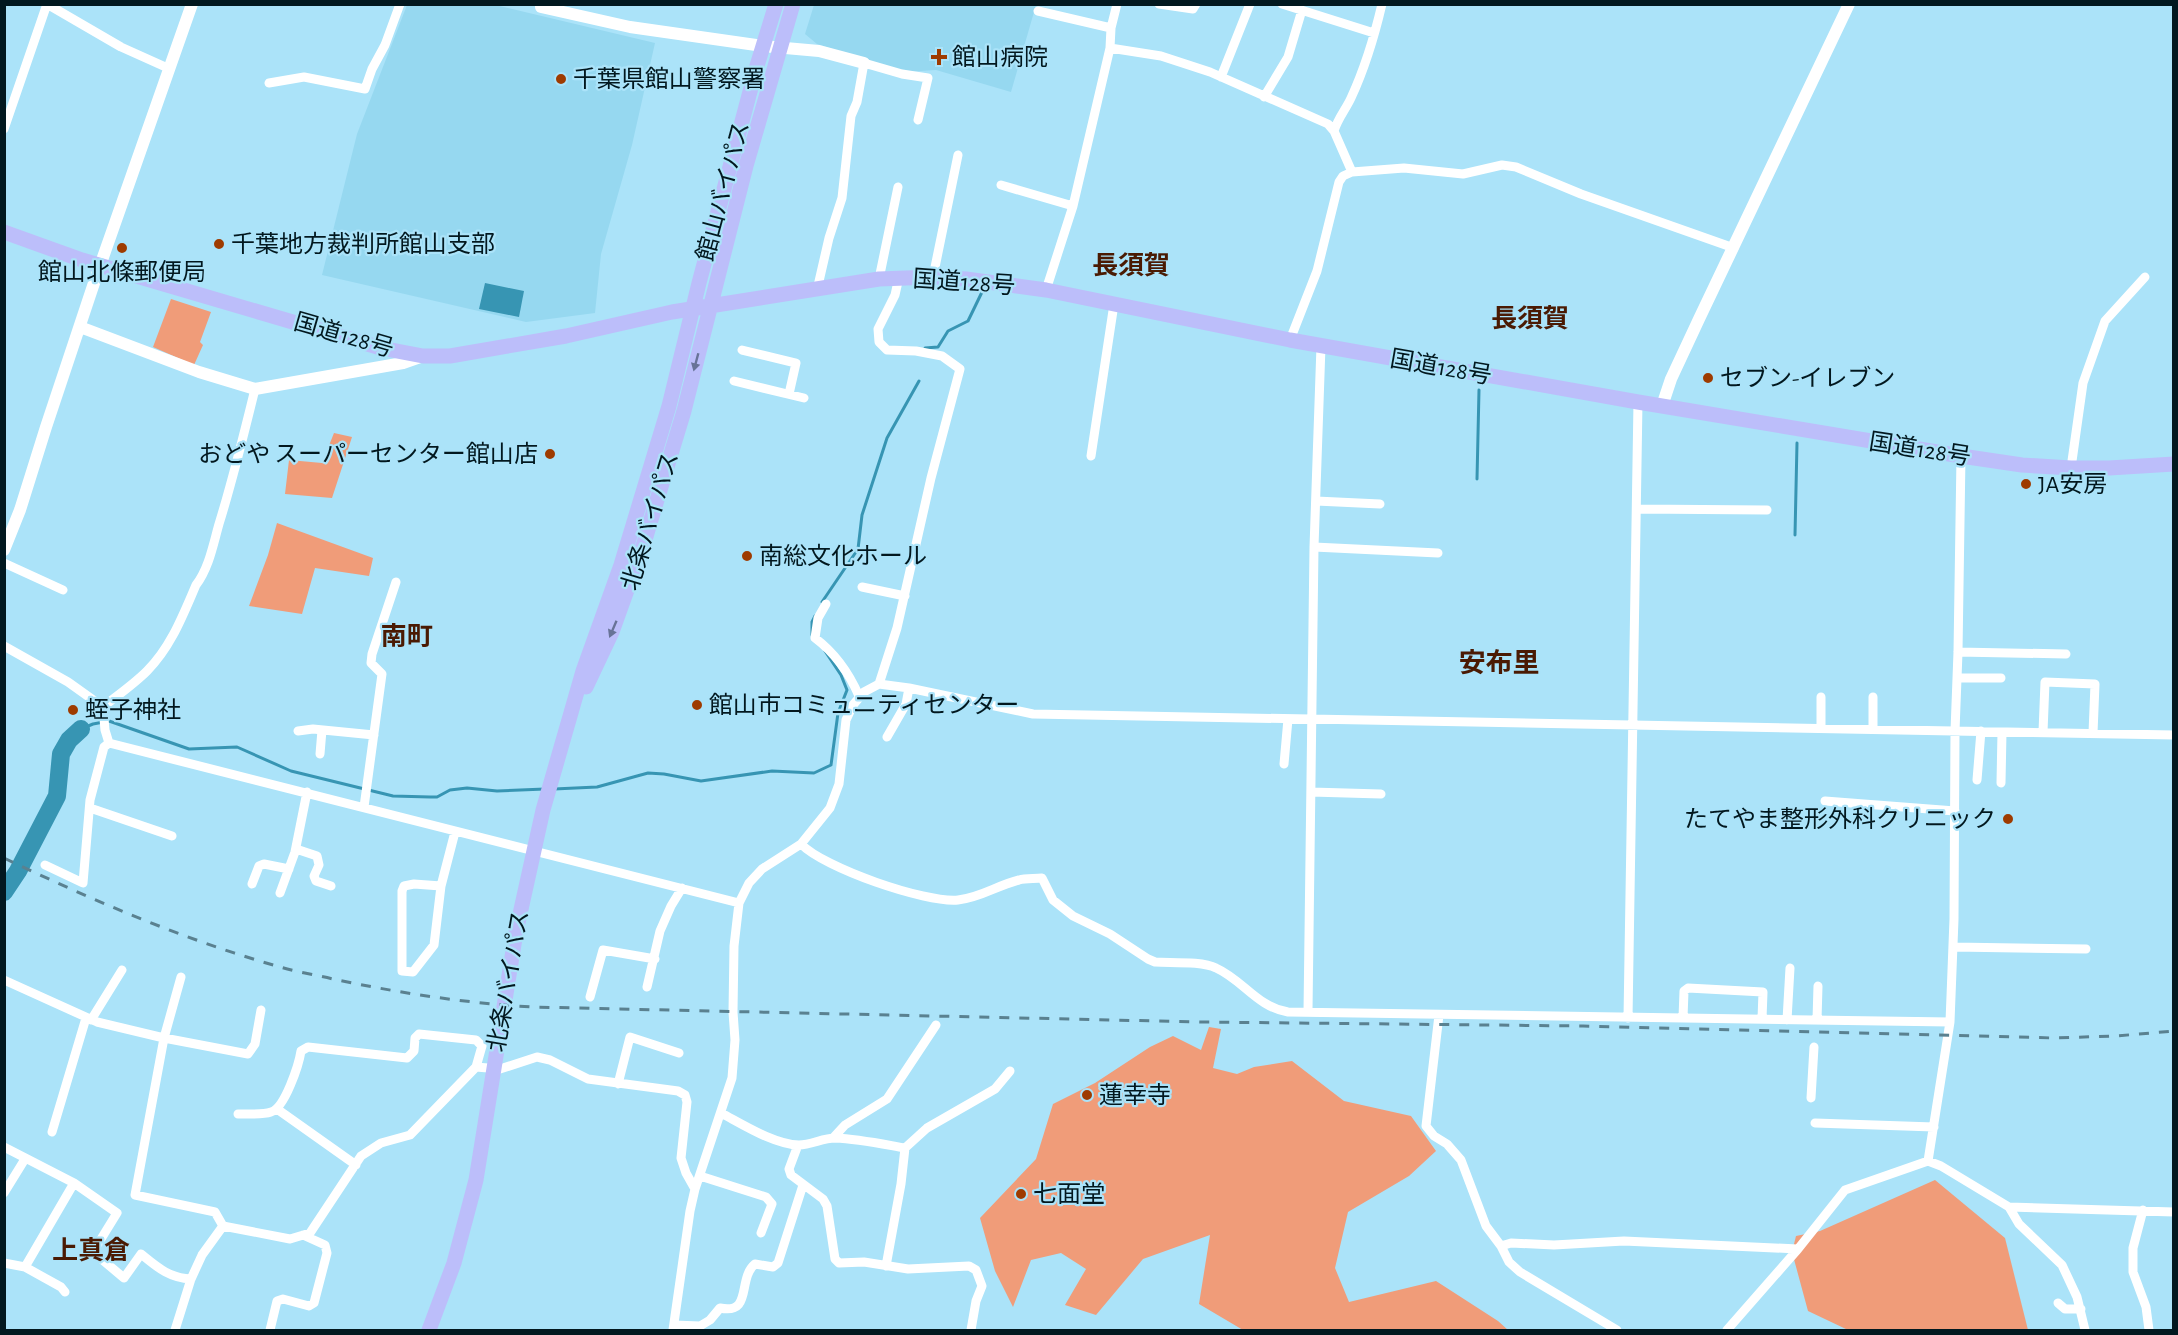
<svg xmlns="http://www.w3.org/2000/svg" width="2178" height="1335" font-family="'Alegreya Sans','Noto Sans JP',sans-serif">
<rect width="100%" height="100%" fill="#abe3f9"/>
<path fill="#96d8f0" d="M407 5H495L655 43 632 145 601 254 595 313 526 322 322 275 357 134Z
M814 5H1036L1011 92 936 70 904 72 817 44 805 34Z"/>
<path fill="#f09c79" d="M171 299 211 312 200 342 203 345 194 365 153 347Z
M334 433 352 437 332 498 285 494 289 460 322 463Z
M277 523 373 558 369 576 315 568 302 614 249 606 268 555Z
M1209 1027 1221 1029 1213 1068 1237 1074 1254 1067 1292 1061 1344 1101 1411 1116 1436 1151 1409 1176 1348 1212 1335 1268 1349 1302 1436 1281 1498 1321 1508 1330H1243L1199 1304 1210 1235 1143 1259 1096 1315 1065 1305 1086 1269 1061 1253 1031 1260 1013 1307 995 1271 980 1218 1036 1159 1053 1104 1095 1083 1150 1047 1173 1036 1201 1050Z
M1935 1180 2005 1238 2028 1330H1848L1808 1311 1792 1252 1796 1236 1820 1231Z"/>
<path fill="#3795b3" d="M485 283 524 291 519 317 479 309Z"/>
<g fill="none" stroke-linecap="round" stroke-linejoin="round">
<path stroke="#3795b3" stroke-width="3" d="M925 348 938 347 948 331 968 321 983 290
M1477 479 1479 390
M1795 535 1797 443
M822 602 858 549 862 515 887 438 919 381
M812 635V622L815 616
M81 729 93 724 109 721 189 749 237 747 291 771 393 796 430 797H437L450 790 467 788 497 791 545 789
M554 789 597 787 648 773 664 774 701 781 772 771 814 773 831 765 838 713 847 690 841 675 825 651"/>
<path stroke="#3795b3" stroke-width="18" d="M4 892 18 871 57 796 61 754 69 740 81 729"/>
<path stroke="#fff" stroke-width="9" d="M1159 4 1193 9 1196 4
M1282 4 1374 33
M1038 11 1111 28
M1110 48 1161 56 1210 72 1328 124 1334 131
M1221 77 1250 4
M269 83 304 77 365 89 372 69 385 45 400 4
M1264 97 1288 57 1302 10
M4 129 47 4 121 47 170 69
M1352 172 1334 131C1338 118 1346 109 1351 98 1364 70 1375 34 1382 4
M1001 185 1073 206
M933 277 958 155
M879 279 898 187
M817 290 829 238 842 198 851 116 857 102 864 63 902 74 928 78 918 120
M1046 290 1073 206 1110 48 1111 28 1117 4
M1290 340 1317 271 1339 182 1343 176 1352 172 1404 168 1463 174 1502 165 1516 167 1581 194 1734 248
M742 350 796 363 789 394
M734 381 804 398
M1091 456 1114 304
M2071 468 2083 383 2105 321 2145 277
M1316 501 1380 504
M1637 509 1767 510
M1314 547 1438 553
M4 563 63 590
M862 587 905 596
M826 604 818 618 815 638C835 653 849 673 859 696
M4 646 68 682 103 707
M1958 652 2066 654
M1958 678H2001
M879 684 897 628 931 478 960 369 942 356 916 351 887 350 879 342 878 329 895 295 899 277
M103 707C118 695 134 684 147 671 171 647 183 615 196 585 209 568 213 545 219 524 233 479 244 434 255 389
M103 707 105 730 109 743
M1821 728V697
M1873 729V697
M298 731 313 729 374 735
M2043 732 2045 682 2095 684 2093 733
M887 737 906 704 909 688
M109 743 739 903
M320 754 322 730
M1284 764 1288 719
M1977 780 1981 731
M2001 783 2002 732
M1311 792 1381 794
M1825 801 1955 811
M364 807 382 674 371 663 372 654 396 582
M90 808 172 836
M801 844C824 868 925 903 958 900 980 898 998 885 1019 880 1026 878 1035 879 1042 878L1053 900 1073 916 1110 934 1148 959 1155 962C1172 963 1202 961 1216 968 1243 980 1257 1007 1288 1012L1950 1022
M296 849 317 856 319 865 314 876 316 881 331 886
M45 865 83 883 90 800 104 747 109 743
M252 884 259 866 264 864 289 869
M441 886 414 884 404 886 402 891V971L413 972 434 945 441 886 455 832
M280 893 295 852 307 792
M1953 947 2086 949
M181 977 164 1038 135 1195 215 1212 223 1226
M4 980 97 1022 164 1038 248 1054 255 1044 261 1010
M647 987 660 931 671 906 682 888
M590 997 603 950 655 959
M1308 1011 1314 547 1321 346
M1439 1015 1426 1126 1434 1136 1447 1144 1461 1160 1486 1226 1501 1246 1509 1262 1520 1272 1617 1330
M1628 1018 1638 402
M1683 1018 1684 991 1688 988 1763 992 1762 1019
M91 1020 122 970
M1787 1020 1790 968
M1817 1020 1818 986
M476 1067 500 1069 537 1057 550 1060 588 1079 678 1091 685 1095 687 1102 681 1158 686 1173 695 1189
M618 1084 630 1037 679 1053
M1811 1098 1814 1047
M277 1109 356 1165
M721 1113C742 1124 775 1145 799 1145 811 1145 823 1138 835 1138 859 1139 882 1144 905 1148
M1815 1123 1934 1127
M52 1132 86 1018
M833 1138 845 1125 887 1099 936 1025
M798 1145 789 1169 791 1175 823 1199 827 1206 835 1259 839 1263 864 1262 908 1269 969 1266 976 1270 982 1286 976 1301 971 1330
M4 1147 74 1183 117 1213 93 1252 124 1278 141 1254C157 1267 169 1278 191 1279
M1928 1161 1950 1022 1954 919 1955 731 1958 652 1961 456
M700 1176 766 1197 772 1204 761 1233
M4 1193 25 1159
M2009 1207 2019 1224 2062 1265 2077 1297 2085 1330
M2143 1210 2133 1248V1272L2146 1307 2149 1330
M223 1226 290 1239 310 1233 361 1156 381 1143 410 1135 476 1067 482 1046 476 1040 419 1034 415 1038 414 1051 407 1058 308 1047 301 1051C299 1064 285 1108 271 1112 262 1115 248 1114 238 1114
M1501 1246 1511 1243 1554 1245 1624 1241 1798 1249
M4 1263 25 1267 61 1287 65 1292
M886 1266 901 1184 905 1148 927 1128 995 1089 1010 1071
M25 1267 74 1183
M2058 1303 2065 1309H2081
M674 1325 700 1326 710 1320 720 1308C753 1315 737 1279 755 1264L773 1267 778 1263 803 1185
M175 1330 191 1279 202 1255 223 1226
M270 1330 277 1301 283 1299 309 1306 314 1303 327 1253 325 1245 303 1235
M673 1330 690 1211 695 1189 732 1078 735 1040 733 1012 734 946 739 903 749 883 762 869 801 844 830 808 839 784 846 720 853 705 864 692 879 684 909 688 1033 714 2174 735
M1727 1330 1798 1249 1845 1190 1928 1161 1941 1166 2009 1207 2174 1212"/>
<path stroke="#fff" stroke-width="12" d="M541 7 630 27 763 46 819 51 864 63
M80 327 199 372 255 389 403 363 423 356
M1662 406 1671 379 1699 319 1849 4
M4 550 20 510 46 427 95 280 192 4"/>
<path stroke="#bcbefa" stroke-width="15" d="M4 232 82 260 381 348 423 356H450L566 336 672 312 879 279 933 277 966 279 1046 290 1290 340 1638 402 1961 456 2022 465 2071 468H2109L2174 464
M586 687 612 632 644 543 684 411 746 166 793 4
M429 1330 454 1263 476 1180 516 932 543 810 583 671 621 565 669 406 699 283 756 69 776 4"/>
<path stroke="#5a8190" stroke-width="3" stroke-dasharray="10 10" stroke-linecap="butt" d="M4 858C94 901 185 940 280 967 297 972 316 975 333 979 399 993 465 1003 532 1007L1201 1022 1583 1026 2054 1038 2116 1036 2174 1031"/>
</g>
<defs><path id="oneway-solid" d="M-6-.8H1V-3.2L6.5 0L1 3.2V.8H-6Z" transform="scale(1.5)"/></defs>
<g fill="#687397">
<use href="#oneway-solid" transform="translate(696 362) rotate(105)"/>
<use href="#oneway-solid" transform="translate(613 629) rotate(113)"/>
</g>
<g fill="#9e3b00" stroke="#abe3f9" stroke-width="2">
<path d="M936 48h6v6h6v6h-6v6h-6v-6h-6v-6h6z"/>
<circle cx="561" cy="79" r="6"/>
<circle cx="219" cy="244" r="6"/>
<circle cx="122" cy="248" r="6"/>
<circle cx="1708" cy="378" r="6"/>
<circle cx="550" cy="454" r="6"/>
<circle cx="2026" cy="484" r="6"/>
<circle cx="747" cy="556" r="6"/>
<circle cx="697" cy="705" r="6"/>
<circle cx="73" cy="710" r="6"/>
<circle cx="2008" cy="819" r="6"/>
<circle cx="1087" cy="1095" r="6"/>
<circle cx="1021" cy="1194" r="6"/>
</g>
<g text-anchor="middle" stroke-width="4.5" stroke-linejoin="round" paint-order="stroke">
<g font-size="24" fill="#02181f" stroke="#abe3f9" text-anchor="start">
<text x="952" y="65">館山病院</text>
<text x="573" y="87">千葉県館山警察署</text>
<text x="231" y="252">千葉地方裁判所館山支部</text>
<text x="122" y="280" text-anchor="middle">館山北條郵便局</text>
<text x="1720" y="386">セブン-イレブン</text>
<text x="538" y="462" text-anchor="end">おどや スーパーセンター館山店</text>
<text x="2038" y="492">JA安房</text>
<text x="759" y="564">南総文化ホール</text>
<text x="709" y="713">館山市コミュニティセンター</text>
<text x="85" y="718">蛭子神社</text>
<text x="1996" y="827" text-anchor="end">たてやま整形外科クリニック</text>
<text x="1099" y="1103">蓮幸寺</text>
<text x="1033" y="1202">七面堂</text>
</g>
<g font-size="24" fill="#02181f" stroke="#abe3f9">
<text transform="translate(723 191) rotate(-75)" y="8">館山バイパス</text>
<text transform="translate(964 282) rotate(4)" y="8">国道128号</text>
<text transform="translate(344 335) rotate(16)" y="8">国道128号</text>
<text transform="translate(1441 367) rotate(10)" y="8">国道128号</text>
<text transform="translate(1920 449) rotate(9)" y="8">国道128号</text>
<text transform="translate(650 521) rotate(-73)" y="8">北条バイパス</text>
<text transform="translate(508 981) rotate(-80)" y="8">北条バイパス</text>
</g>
<g font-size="26" font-weight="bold" fill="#4a1a03" stroke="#abe3f9">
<text x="1131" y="274">長須賀</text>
<text x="1530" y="327">長須賀</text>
<text x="407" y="645">南町</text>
<text x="91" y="1259">上真倉</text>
</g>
<g font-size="27" font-weight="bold" fill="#4a1a03" stroke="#abe3f9">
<text x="1499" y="672">安布里</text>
</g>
</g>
<rect width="2178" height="1335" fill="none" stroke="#02181f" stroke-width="12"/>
</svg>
